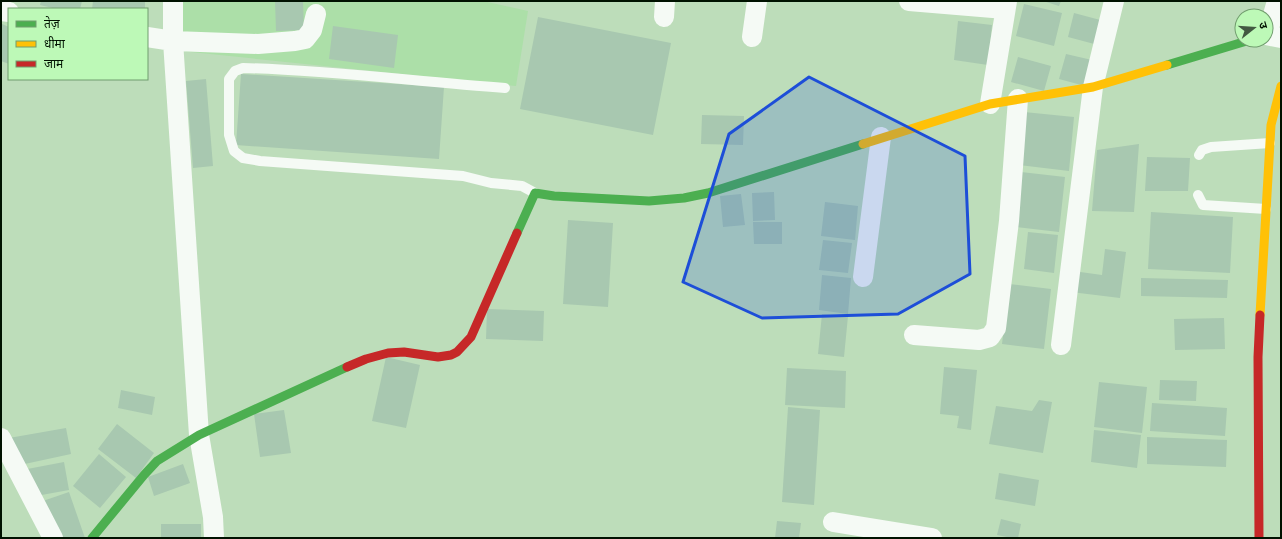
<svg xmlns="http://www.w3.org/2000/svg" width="1282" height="539" font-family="Overpass,'Noto Sans Devanagari',sans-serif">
<rect width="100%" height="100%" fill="#bdddba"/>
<path fill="#acdfa8" d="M183 1H483L528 11 516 86 181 51Z"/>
<path fill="#a8c8b0" d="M41 1H82L80 9H57L40 5Z
M93 1H145V9H92Z
M275 1H303L304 30 276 31Z
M1043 1H1061L1059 6Z
M1024 4 1062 13 1054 46 1016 36Z
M1074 13 1104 21 1098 45 1068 37Z
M538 17 671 43 653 135 520 109Z
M958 21 992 25 988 65 954 60Z
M2 24 9 27V64L1 61V27Z
M333 26 398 35 394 68 329 59Z
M1066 54 1092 60 1085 86 1059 79Z
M1018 57 1051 66 1044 91 1011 82Z
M241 74 444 87 439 159 236 145Z
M206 79 213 166 193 168 186 81Z
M1024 112 1074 117 1069 171 1019 165Z
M702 115 744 116 743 145 701 144Z
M1139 144 1134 212 1092 211 1097 150Z
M1147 157 1190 158 1188 191H1145Z
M1021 172 1065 177 1059 232 1015 227Z
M774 192 775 220 753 221 752 193Z
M741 194 745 225 723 227 720 196Z
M825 202 858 206 855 240 821 236Z
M1151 212 1233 217 1230 273 1148 269Z
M568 220 613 223 608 307 563 304Z
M753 222H782V244H754Z
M1028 232 1058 235 1054 273 1024 269Z
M823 240 852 243 848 273 819 270Z
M1105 249 1126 252 1120 298 1071 292 1073 271 1102 275Z
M822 275 851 278 848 314 819 310Z
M1141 278 1228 280 1227 298 1141 296Z
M1009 284 1051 289 1044 349 1002 344Z
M487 309 544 311 543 341 486 339Z
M822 314 848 316 844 357 818 354Z
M1224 318 1225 349 1175 350 1174 319Z
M386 357 420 365 406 428 372 421Z
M944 367 977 370 971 430 957 428 959 416 940 414Z
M787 368 846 371 845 408 785 405Z
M1160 380 1197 381 1196 401 1159 400Z
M1099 382 1147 387 1142 433 1094 427Z
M121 390 155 397 152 415 118 408Z
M1039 400 1052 402 1043 453 989 444 996 406 1032 411Z
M1152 403 1227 408 1225 436 1150 431Z
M788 407 820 410 814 505 782 502Z
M284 410 291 453 260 457 254 414Z
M117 424 154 453 136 478 98 449Z
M66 428 71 454 20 465 9 438Z
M1094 430 1141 435 1137 468 1091 462Z
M1147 437 1227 440 1226 467 1147 464Z
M99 454 126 477 100 508 73 486Z
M64 462 69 490 36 496 22 470Z
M183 464 190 483 154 496 148 477Z
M999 473 1039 480 1035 506 995 499Z
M69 492 85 538H57L40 502Z
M1001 519 1021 524 1018 538H1012L997 535Z
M777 521 801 523 799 538H775Z
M161 524H201V538H161Z"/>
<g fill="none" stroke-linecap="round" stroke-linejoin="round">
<path stroke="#f5faf5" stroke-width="10" d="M505 88C418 82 330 70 243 68L235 71 229 79V135L234 151 243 158 260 161 463 176 491 183 522 186 535 193
M1199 155 1202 150 1211 147 1270 143
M1198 195 1203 205 1266 209"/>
<path stroke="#f5faf5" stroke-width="20" d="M173 1V41L199 435 213 517 214 538
M909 1 1005 9
M1 11 9 12
M664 17 665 1
M1271 22 1277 1
M1266 35 1281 38
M147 37 173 41 258 44 295 41 305 39 312 30 316 14
M752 37 757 1
M990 104 1007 1
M863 277 881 137
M914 335 979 340 990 337 996 328 1009 221 1018 99
M1061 345 1093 87 1114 1
M1 438 53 538
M833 522 932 538"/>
<path stroke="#4caf50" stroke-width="9" d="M1167 65 1250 40
M517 233 535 193 554 196 649 201 684 198 708 193 863 144
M92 538 144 475 157 461 199 435 347 367"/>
<path stroke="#ffc107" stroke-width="9" d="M863 144 990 104 1093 87 1167 65
M1260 315 1271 125 1281 86"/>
<path stroke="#c62828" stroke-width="9" d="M347 367 366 359 388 353 404 352 438 357 451 355 457 352 471 337 517 233
M1259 538 1258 357 1260 315"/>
</g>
<path fill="#1d4ed8" fill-opacity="0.2" stroke="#1d4ed8" stroke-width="3" stroke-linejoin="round" d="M809 77 965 156 970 274 898 314 762 318 683 282 729 134Z"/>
<rect width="1282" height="539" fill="none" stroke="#001200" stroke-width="4"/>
<rect x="8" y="8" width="140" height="72" fill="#bdf9b7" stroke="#719d6e"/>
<rect x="16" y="21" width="20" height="6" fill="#4caf50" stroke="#719d6e"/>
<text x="44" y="28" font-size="12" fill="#001200">तेज़</text>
<rect x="16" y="41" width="20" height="6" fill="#ffc107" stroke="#719d6e"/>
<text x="44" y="48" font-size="12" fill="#001200">धीमा</text>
<rect x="16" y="61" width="20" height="6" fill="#c62828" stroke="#719d6e"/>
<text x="44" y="68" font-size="12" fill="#001200">जाम</text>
<g transform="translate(1254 28) rotate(73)"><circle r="19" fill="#bdf9b7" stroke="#719d6e"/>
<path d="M0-3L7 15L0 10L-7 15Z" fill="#425941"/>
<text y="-6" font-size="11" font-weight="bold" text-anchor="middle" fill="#001200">उ</text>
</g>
</svg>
